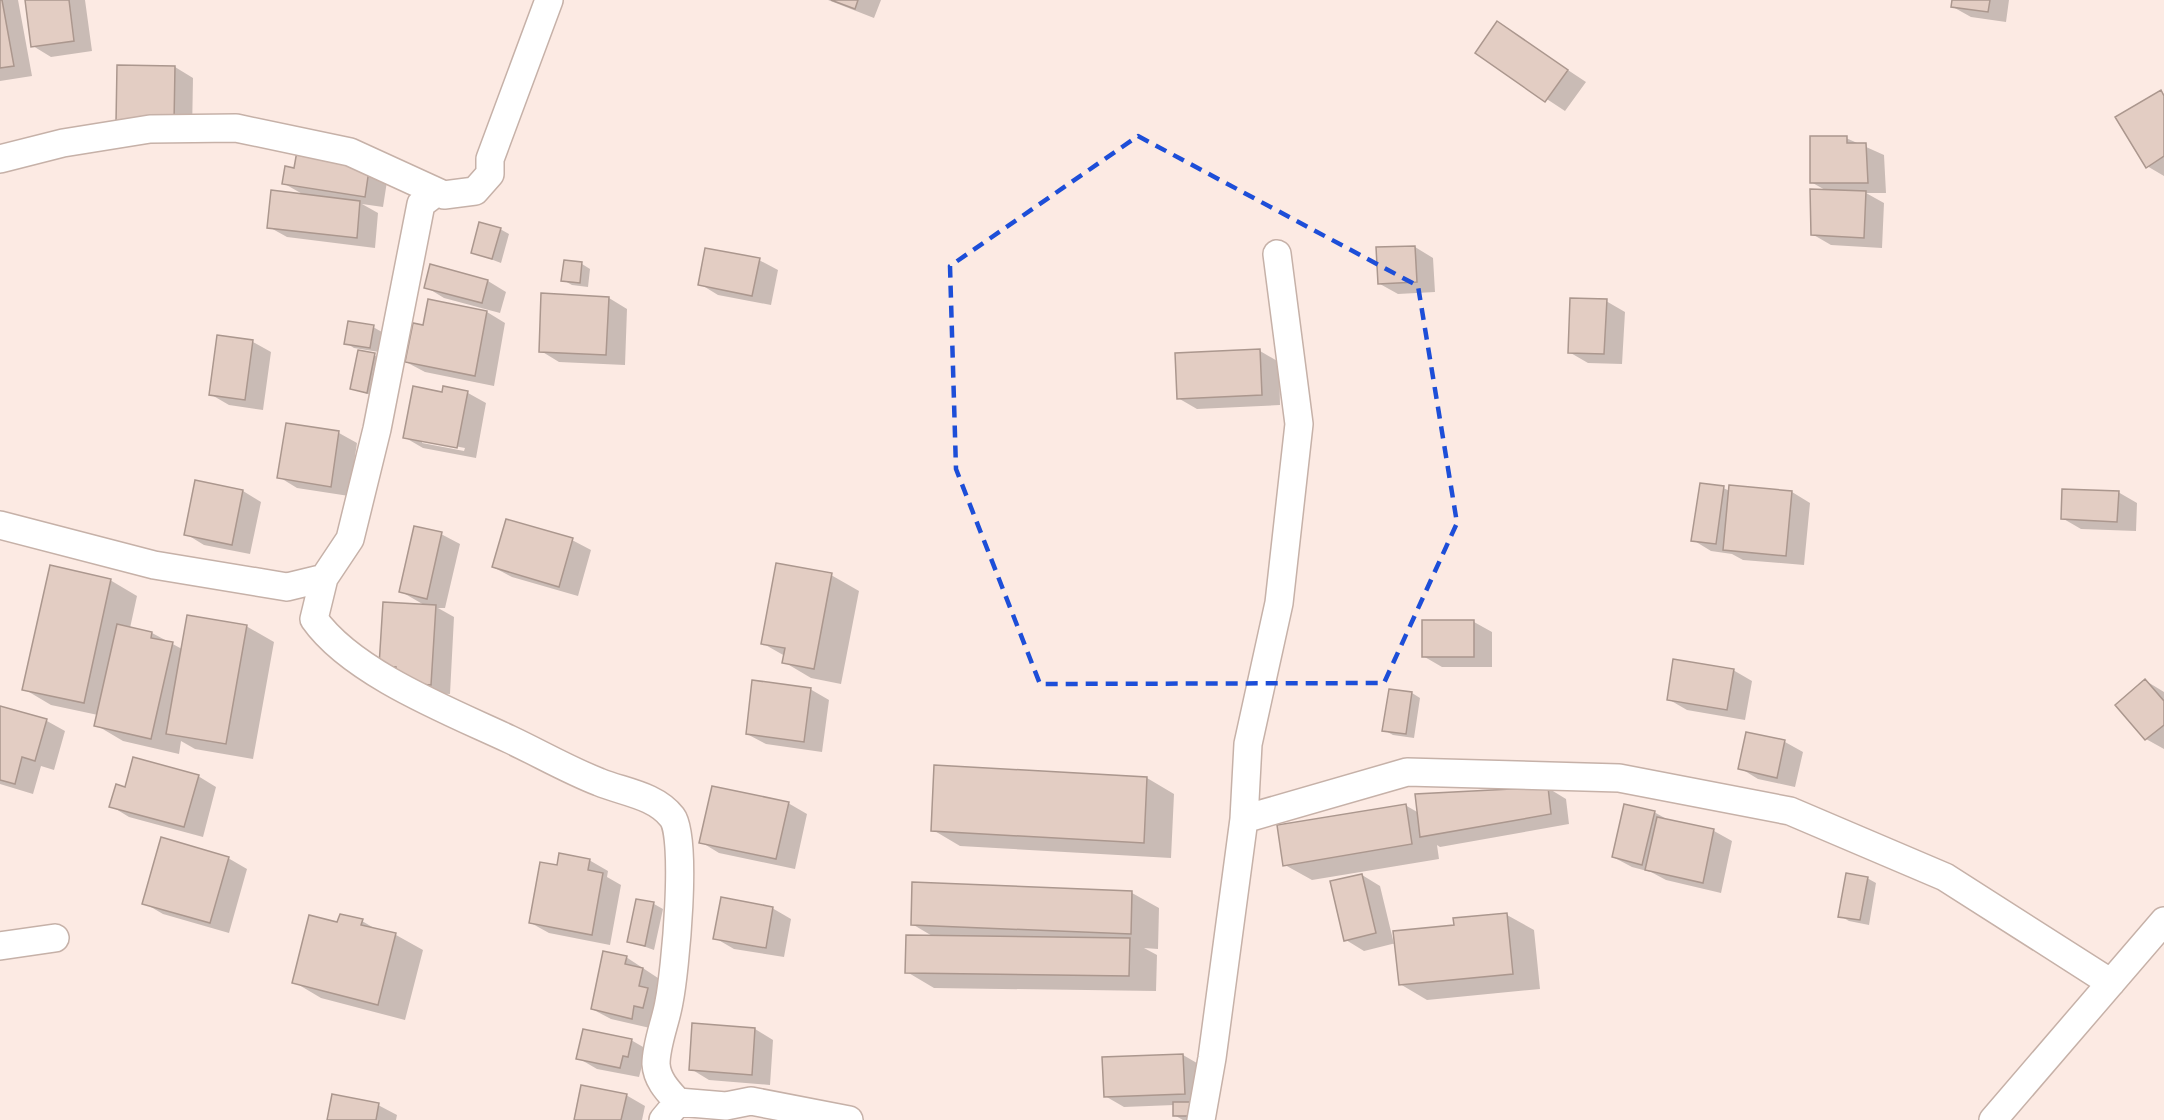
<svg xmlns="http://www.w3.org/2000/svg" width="2164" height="1120" font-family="'Source Serif 4',serif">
<rect width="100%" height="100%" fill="#fceae3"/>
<path fill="#0003" fill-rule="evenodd" d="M0 0H18L32 76 0 81Z
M27 0H85L92 51 51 57 33 46Z
M828 0H881L874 18Z
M1954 0H2009L2006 22 1971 17 1953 7Z
M1497 23 1586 82 1565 111 1477 53Z
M175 67 193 78 192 133 136 132Z
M2161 92 2164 94V176L2147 166Z
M1846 138 1884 155 1886 193H1866L1884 203 1882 248 1831 245 1812 234 1827 191 1811 182Z
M286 168 388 175 383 207 362 204 378 213 375 248 287 237 269 227 306 196 283 183Z
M500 229 509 234 501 263 472 252Z
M1415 247 1433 258 1435 292 1398 294 1380 284Z
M759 260 778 270 771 305 718 295 700 284Z
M582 264 590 269 588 287 572 285 563 280Z
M488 281 506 292 500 313 444 298 426 287Z
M609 298 627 309 625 365 559 362 541 351Z
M1606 301 1625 312 1622 364 1588 363 1569 352Z
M487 312 505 323 494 386 425 372 406 362 424 326Z
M373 327 382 332 379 352 354 348 346 343Z
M253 342 271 352 263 410 229 405 210 394Z
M1260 351 1279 362 1280 405 1197 409 1178 398Z
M374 355 383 360 376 397 352 388Z
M443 393H468L486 403 476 458 423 448 404 437ZM422 440 465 448 464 451 422 443Z
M287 424 339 433 357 443 349 496 297 488 279 477Z
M1723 488 1730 491 1792 492 1810 503 1804 565 1743 560 1732 554 1711 551 1693 540Z
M243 491 261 502 250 554 204 545 186 534Z
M2118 492 2137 503 2136 531 2081 529 2062 518Z
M441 534 460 544 445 608H438L454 617 450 694 425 693 381 665 426 606 400 591Z
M572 540 591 550 578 596 512 577 493 567Z
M831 575 859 591 841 684 811 678 784 662 785 656 762 643Z
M110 580 137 596 130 628 152 633 182 649 246 626 274 642 253 759 195 749 181 741 179 754 123 741 96 725 98 715 51 705 24 689Z
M1474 622 1492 632V667H1442L1423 656Z
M1733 670 1752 681 1745 720 1687 710 1668 699Z
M2146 681 2164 692V749L2146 739 2117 705Z
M810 689 829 700 822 752 766 744 747 734Z
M1412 693 1420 698 1414 738 1393 735 1384 730Z
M0 707 47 721 65 731 54 770 41 766 33 794 0 784Z
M1747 734 1785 742 1803 752 1795 787 1758 779 1740 768Z
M198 776 216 787 203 837 129 817 111 806 126 789Z
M1147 778 1174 794 1171 858 960 846 933 830Z
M1548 788 1566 799 1569 824 1440 847 1437 845 1439 859 1312 880 1285 865 1405 805 1419 813Z
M788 803 807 814 795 869 719 853 701 842Z
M1654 812 1670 821 1714 831 1732 841 1721 893 1666 880 1651 872 1632 867 1613 857Z
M228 858 247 869 229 933 163 914 144 903Z
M589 860 608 871 607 877 621 885 610 945 549 933 531 923 558 867Z
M1362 875 1380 886 1394 944 1507 915 1534 930 1540 989 1427 1000 1400 984 1396 943 1364 951 1346 940Z
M1867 878 1876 883 1869 925 1849 921 1840 916Z
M914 884 1132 893 1159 908 1158 949 1144 948 1157 955 1156 991 934 988 907 972 934 937 912 924Z
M637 901 654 904 663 909 654 950 629 941Z
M772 908 791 919 784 957 734 949 715 938Z
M362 921 379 931 396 935 423 950 405 1020 321 998 294 982 338 924Z
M626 957 661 980 650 1028 611 1019 592 1009Z
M694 1025 755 1029 773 1040 770 1085 709 1080 691 1069Z
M631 1040 650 1051 647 1067 642 1066 639 1077 597 1069 578 1058Z
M1183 1055 1202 1066V1120H1183L1174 1115V1105L1124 1107 1105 1096Z
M626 1095 645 1106 642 1120H575Z
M378 1105 397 1115 396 1120H328Z"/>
<path fill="#e3cdc3" stroke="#ab978e" stroke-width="1.5" d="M0 0H2L14 66 0 68Z
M25 0H69L74 41 31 47Z
M831 0H858L855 9Z
M1952 0H1990L1988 12 1951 7Z
M1497 21 1568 70 1545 102 1475 53Z
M117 65 175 66 174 123 116 122Z
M2161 90 2164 96V156L2146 168 2115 117Z
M1810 136H1847V143H1866L1868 183H1810Z
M297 151 370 163 365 197 282 184 285 166 294 168Z
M1810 189 1866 191 1864 238 1811 235Z
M271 190 360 201 357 238 267 228Z
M479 222 501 228 492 259 471 253Z
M1415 246 1417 282 1378 284 1376 247Z
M705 248 760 258 752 296 698 285Z
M564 260 582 262 580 283 561 281Z
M430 264 488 280 482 303 424 288Z
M541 293 609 297 606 355 539 352Z
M1570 298 1607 299 1604 354 1568 353Z
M428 299 487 311 475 376 405 362 413 323 423 325Z
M348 321 374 325 370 348 344 344Z
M217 335 253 340 245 400 209 395Z
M1260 349 1262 395 1177 399 1175 353Z
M358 350 375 353 367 393 350 389Z
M413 386 442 392 443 386 468 391 457 448 403 438Z
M286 423 339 431 331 487 277 478Z
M195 480 243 490 232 545 184 535Z
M1700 483 1724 486 1716 544 1691 541Z
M1729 485 1792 491 1786 556 1723 550Z
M2062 489 2119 491 2117 522 2061 519Z
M506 519 573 538 559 587 492 567Z
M414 526 442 532 427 599 399 592Z
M776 563 832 573 814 669 782 663 785 648 761 644Z
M50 565 111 579 84 703 22 690Z
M383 602 436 605 431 685 405 683 395 676 396 667 379 666Z
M187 615 247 625 226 744 166 734Z
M1422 620H1474V657H1422Z
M117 624 152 632 151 638 173 642 151 739 94 726Z
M1673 659 1734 669 1727 710 1667 700Z
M2145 679 2164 701V725L2145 740 2115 705Z
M752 680 811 688 804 742 746 734Z
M1389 689 1412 692 1406 734 1382 731Z
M0 706 47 719 35 761 22 757 15 784 0 780Z
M1746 732 1785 740 1777 778 1738 769Z
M133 757 199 775 184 827 109 807 116 784 125 787Z
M934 765 1147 777 1144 843 931 831Z
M712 786 789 802 776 859 699 843Z
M1548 787 1551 814 1420 837 1415 794Z
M1406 804 1412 844 1283 866 1277 825Z
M1624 804 1655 811 1642 865 1612 857Z
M1657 817 1714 829 1703 883 1645 870Z
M161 837 229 857 210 923 142 904Z
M559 853 590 859 588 870 603 873 592 935 529 923 540 862 557 865Z
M1846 873 1868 877 1860 920 1838 917Z
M1362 874 1376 933 1344 941 1330 881Z
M912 882 1132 891 1131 934 911 925Z
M721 897 773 907 766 948 713 939Z
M636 899 654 902 645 946 627 942Z
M1507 913 1513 974 1399 985 1393 931 1454 925 1453 918Z
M340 914 363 919 361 925 396 933 378 1005 292 983 309 915 337 922Z
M906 935 1130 938 1129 976 905 973Z
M603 951 627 956 625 964 643 968 639 986 648 988 643 1008 634 1006 632 1019 591 1009Z
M692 1023 755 1028 752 1075 689 1070Z
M583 1029 632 1039 628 1057 623 1056 620 1068 576 1059Z
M1183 1054 1185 1094 1104 1097 1102 1057Z
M581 1085 627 1094 621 1120H574Z
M332 1094 379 1103 376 1120H327Z
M1173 1102H1194L1193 1116H1173Z"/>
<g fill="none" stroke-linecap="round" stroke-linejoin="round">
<g stroke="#c6b1a8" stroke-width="30">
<path id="minor" d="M0 159 63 143 150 129 236 128 350 152 444 195 475 191 490 174V159L549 0
M0 525 154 565 287 587 324 578 350 539 377 429 421 204 437 192
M324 578 314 619C352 673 449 711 509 739 539 753 568 770 599 782 623 792 655 795 672 817 688 837 675 973 669 1002 666 1021 656 1044 656 1064 657 1080 668 1091 678 1102
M1244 819 1407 772 1619 778 1790 811 1945 877 2111 983
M0 946 55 938
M663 1120 678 1102 726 1106 751 1101 849 1120
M1201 1120 1212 1058 1244 819 1248 744 1279 603 1299 424 1277 254
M1993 1120 2164 921"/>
</g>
<use href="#minor" stroke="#fff" stroke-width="27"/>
</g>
<path fill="none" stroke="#1d4ed8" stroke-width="4.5" stroke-dasharray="12 8" stroke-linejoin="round" d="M1138 136 1418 286 1457 523 1384 683 1040 684 956 469 950 266Z"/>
</svg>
